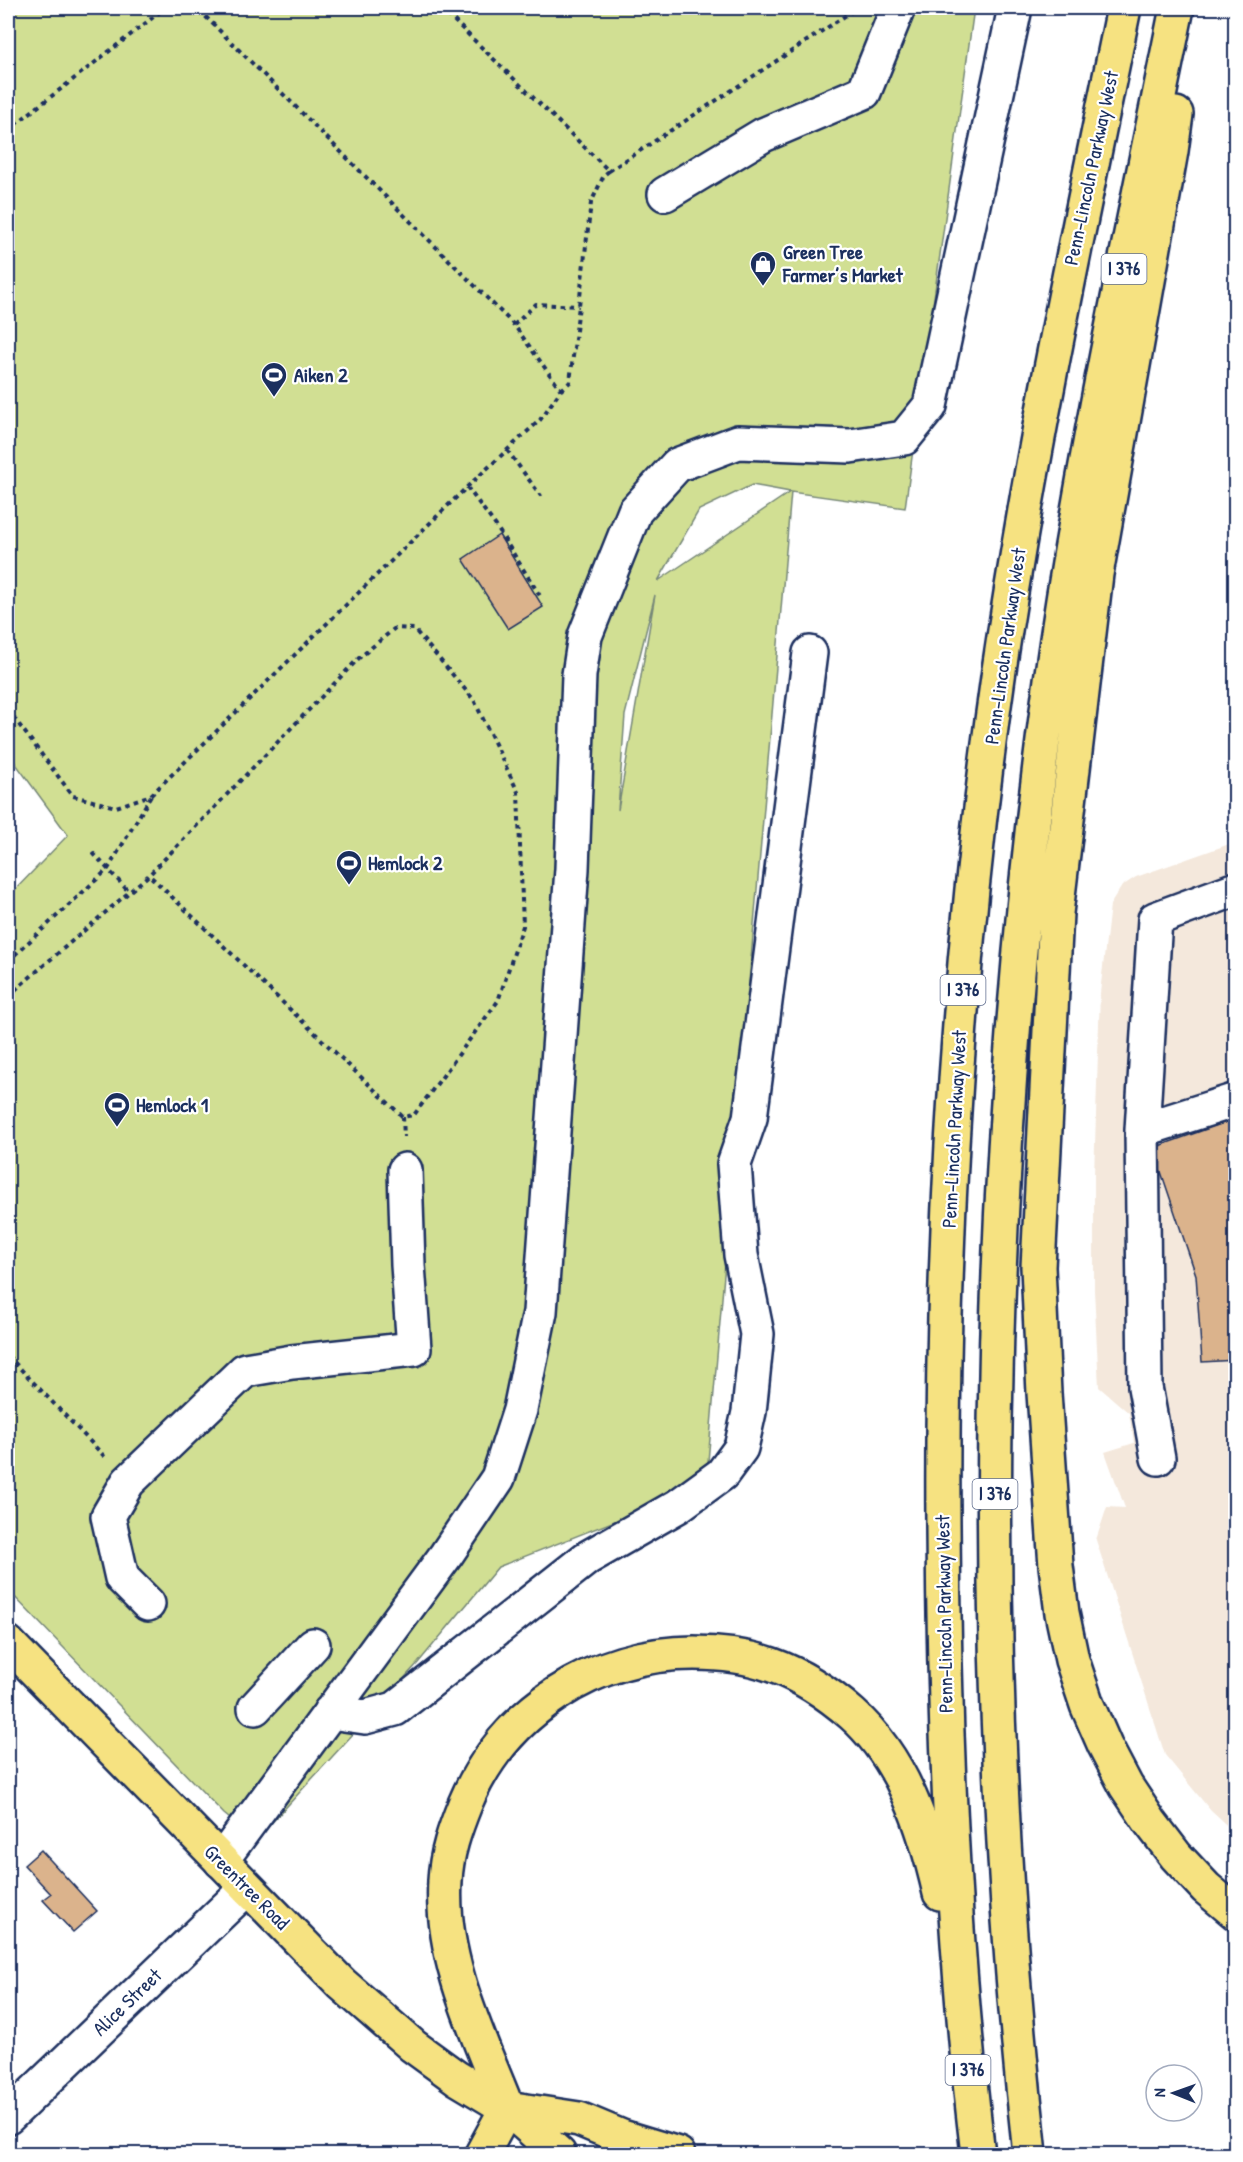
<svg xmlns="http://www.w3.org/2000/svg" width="1243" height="2162" font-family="'Patrick Hand',sans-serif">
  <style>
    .built { fill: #f4e8dc }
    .green { fill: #d1df93; stroke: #768778; stroke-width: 1.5; fill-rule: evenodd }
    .building { fill: #dbb38c; stroke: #1b2f5e; stroke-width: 1.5 }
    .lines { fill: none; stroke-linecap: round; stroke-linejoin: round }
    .minor-casing { stroke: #1b2f5e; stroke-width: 38 }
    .major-casing { stroke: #1b2f5e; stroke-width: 38 }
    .highway-casing { stroke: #1b2f5e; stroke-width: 38 }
    .path { stroke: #1b2f5e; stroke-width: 4; stroke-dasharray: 4.5 4.5; stroke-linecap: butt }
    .minor { stroke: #fff; stroke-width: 33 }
    .major { stroke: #f6e281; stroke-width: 33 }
    .highway { stroke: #f6e281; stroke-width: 33 }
    .labels { text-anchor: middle; stroke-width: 4.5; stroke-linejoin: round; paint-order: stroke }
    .shield { fill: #fff; stroke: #5f6d8e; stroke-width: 1.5 }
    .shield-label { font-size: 18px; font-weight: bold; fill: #1b2f5e }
    .street-label { font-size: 20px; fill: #1b2f5e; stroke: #fff }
    .poi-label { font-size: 20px; font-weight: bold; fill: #1b2f5e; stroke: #fff; text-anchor: start }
  </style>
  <rect width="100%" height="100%" fill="#fff"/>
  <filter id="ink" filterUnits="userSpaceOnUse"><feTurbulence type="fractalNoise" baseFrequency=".0167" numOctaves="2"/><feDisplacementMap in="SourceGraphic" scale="12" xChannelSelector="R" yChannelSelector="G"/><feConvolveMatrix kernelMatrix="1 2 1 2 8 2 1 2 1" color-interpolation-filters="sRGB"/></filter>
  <g filter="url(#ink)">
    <!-- built -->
    <path class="built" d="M1235,842V1833L1211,1811L1165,1755L1096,1540L1107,1507L1125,1508L1105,1452L1134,1443L1129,1413L1099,1387L1094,1290V1175L1100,993L1110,905L1122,886L1136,877Z"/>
    <!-- green -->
    <path class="green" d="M8,8H974L905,508L791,492L706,1485L498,1567L418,1663L256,1840L224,1814L8,1590V897L68,835L8,753ZM752,485L790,492L658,581L699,510ZM655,595L618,810L625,715Z"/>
    <!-- building -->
    <path class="building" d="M499,535L543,607L508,629L463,559Z
      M1235,1119L1236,1360L1202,1362L1196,1275L1153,1148Z
      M41,1850L97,1911L73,1932L43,1900L51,1894L24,1865Z"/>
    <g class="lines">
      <!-- minor casing -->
      <g class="minor-casing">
        <path id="minor" d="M665,194L763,135L864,92L898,8
          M1142,1130L1155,919L1236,889
          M1158,1458L1145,1387L1142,1130L1236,1100
          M148,1604L122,1578L108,1516L128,1482L245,1370L292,1362L414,1349L408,1265L405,1170
          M255,1708L313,1645
          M330,1712L365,1717L395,1709L587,1558L678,1506L722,1474L741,1448L749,1412L757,1334L741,1255L734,1164L750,1118L810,653
          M221,1861L446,1555L498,1478L520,1410L540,1312L572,869L579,675L585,636L635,511L677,465L738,442L850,446L904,438L930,406L1015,8
          M8,2117L247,1888"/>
      </g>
      <!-- major casing -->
      <g class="major-casing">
        <path id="major" d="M8,1643L342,1984L413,2046L457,2078L507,2108L559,2154
          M507,2108L579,2119L622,2137L678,2154
          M482,2154L507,2108"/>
      </g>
      <!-- highway casing -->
      <g class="highway-casing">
        <path id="highway" d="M1176,114L1171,151L1096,574L1056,913L1038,1267L1044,1393L1056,1566L1062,1613L1072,1660L1087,1705L1105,1746L1126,1786L1150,1822L1176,1856L1206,1888L1236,1913
          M507,2108C479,2037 440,1959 445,1881C446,1854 455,1829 465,1804C503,1712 594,1653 694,1653C720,1653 747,1656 772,1665C800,1675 829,1694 852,1714C903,1759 925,1828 940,1893
          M978,2154C953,1946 944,1736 943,1525C941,1240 958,953 999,670C1032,447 1079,228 1124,8
          M1030,2154C976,1665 984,1168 1051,680C1083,454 1132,231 1177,8"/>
      </g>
      <!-- path -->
      <path class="path" d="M441,8L609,171L604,175L591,203L570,382L561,390
        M8,130L165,8
        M609,171L857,8
        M514,325L536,304L579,306
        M507,450L541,496
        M467,487L496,526L542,599
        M8,710L73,796L116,807L151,795L467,487L540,420L561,390L514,325L197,8
        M93,853L129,892
        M8,961L108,869L151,796
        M8,996L149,875L403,1117L414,1115L498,1001L523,926L518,792L474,700L414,629L395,628L359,658L149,875
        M403,1117L404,1137
        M8,1356L105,1457"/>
      <!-- minor -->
      <use href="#minor" class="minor"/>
      <!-- major -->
      <use href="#major" class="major"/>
      <!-- highway -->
      <use href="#highway" class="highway"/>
    </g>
  </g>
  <!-- icons -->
  <defs>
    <g id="shop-pin" transform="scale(1.35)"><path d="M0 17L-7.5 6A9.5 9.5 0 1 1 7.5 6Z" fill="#1b2f5e" stroke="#fff"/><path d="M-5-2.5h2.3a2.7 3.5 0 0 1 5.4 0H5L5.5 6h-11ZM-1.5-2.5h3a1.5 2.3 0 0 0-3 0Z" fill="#fff"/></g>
    <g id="stadium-pin" transform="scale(1.35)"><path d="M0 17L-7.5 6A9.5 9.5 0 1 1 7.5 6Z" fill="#1b2f5e" stroke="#fff"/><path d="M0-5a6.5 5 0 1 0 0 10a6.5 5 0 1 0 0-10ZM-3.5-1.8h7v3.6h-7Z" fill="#fff"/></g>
  </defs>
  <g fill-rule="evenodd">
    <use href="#shop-pin" x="763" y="264"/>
    <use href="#stadium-pin" x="274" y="375"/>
    <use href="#stadium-pin" x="349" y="863"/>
    <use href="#stadium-pin" x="117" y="1105"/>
  </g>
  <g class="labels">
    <!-- shield labels -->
    <g class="shield">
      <rect x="1101.5" y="254" width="45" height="30" rx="4.5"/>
      <rect x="940.5" y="975" width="45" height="30" rx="4.5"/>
      <rect x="972.5" y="1479" width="45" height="30" rx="4.5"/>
      <rect x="945.5" y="2055" width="45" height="30" rx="4.5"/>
    </g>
    <g class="shield-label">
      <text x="1124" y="275">I 376</text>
      <text x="963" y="996">I 376</text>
      <text x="995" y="1500">I 376</text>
      <text x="968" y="2076">I 376</text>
    </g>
    <!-- street labels -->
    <g class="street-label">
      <text transform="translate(1091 168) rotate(-78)" y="7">Penn-Lincoln Parkway West</text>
      <text transform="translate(1005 646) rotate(-82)" y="7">Penn-Lincoln Parkway West</text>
      <text transform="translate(954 1129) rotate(-87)" y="7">Penn-Lincoln Parkway West</text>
      <text transform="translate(944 1614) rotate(-91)" y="7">Penn-Lincoln Parkway West</text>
      <text transform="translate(247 1887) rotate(45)" y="7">Greentree Road</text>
      <text transform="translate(127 2002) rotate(-44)" y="7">Alice Street</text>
    </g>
    <!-- poi labels -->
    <g class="poi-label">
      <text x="783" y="259">Green Tree<tspan x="783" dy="23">Farmer’s Market</tspan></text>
      <text x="294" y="382">Aiken 2</text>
      <text x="368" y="870">Hemlock 2</text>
      <text x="136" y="1112">Hemlock 1</text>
    </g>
  </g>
  <!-- margin -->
  <rect width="1243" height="2162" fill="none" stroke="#fff" stroke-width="30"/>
  <rect x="15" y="15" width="1213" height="2132" fill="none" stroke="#1b2f5e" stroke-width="2" filter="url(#ink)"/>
  <!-- north arrow -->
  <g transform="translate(1174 2093) rotate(271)"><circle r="28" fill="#ffffff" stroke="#a4acbf" stroke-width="1.5"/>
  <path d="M0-4.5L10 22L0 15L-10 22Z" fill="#1b2f5e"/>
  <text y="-9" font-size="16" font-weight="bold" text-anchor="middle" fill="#1b2f5e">N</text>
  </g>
</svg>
